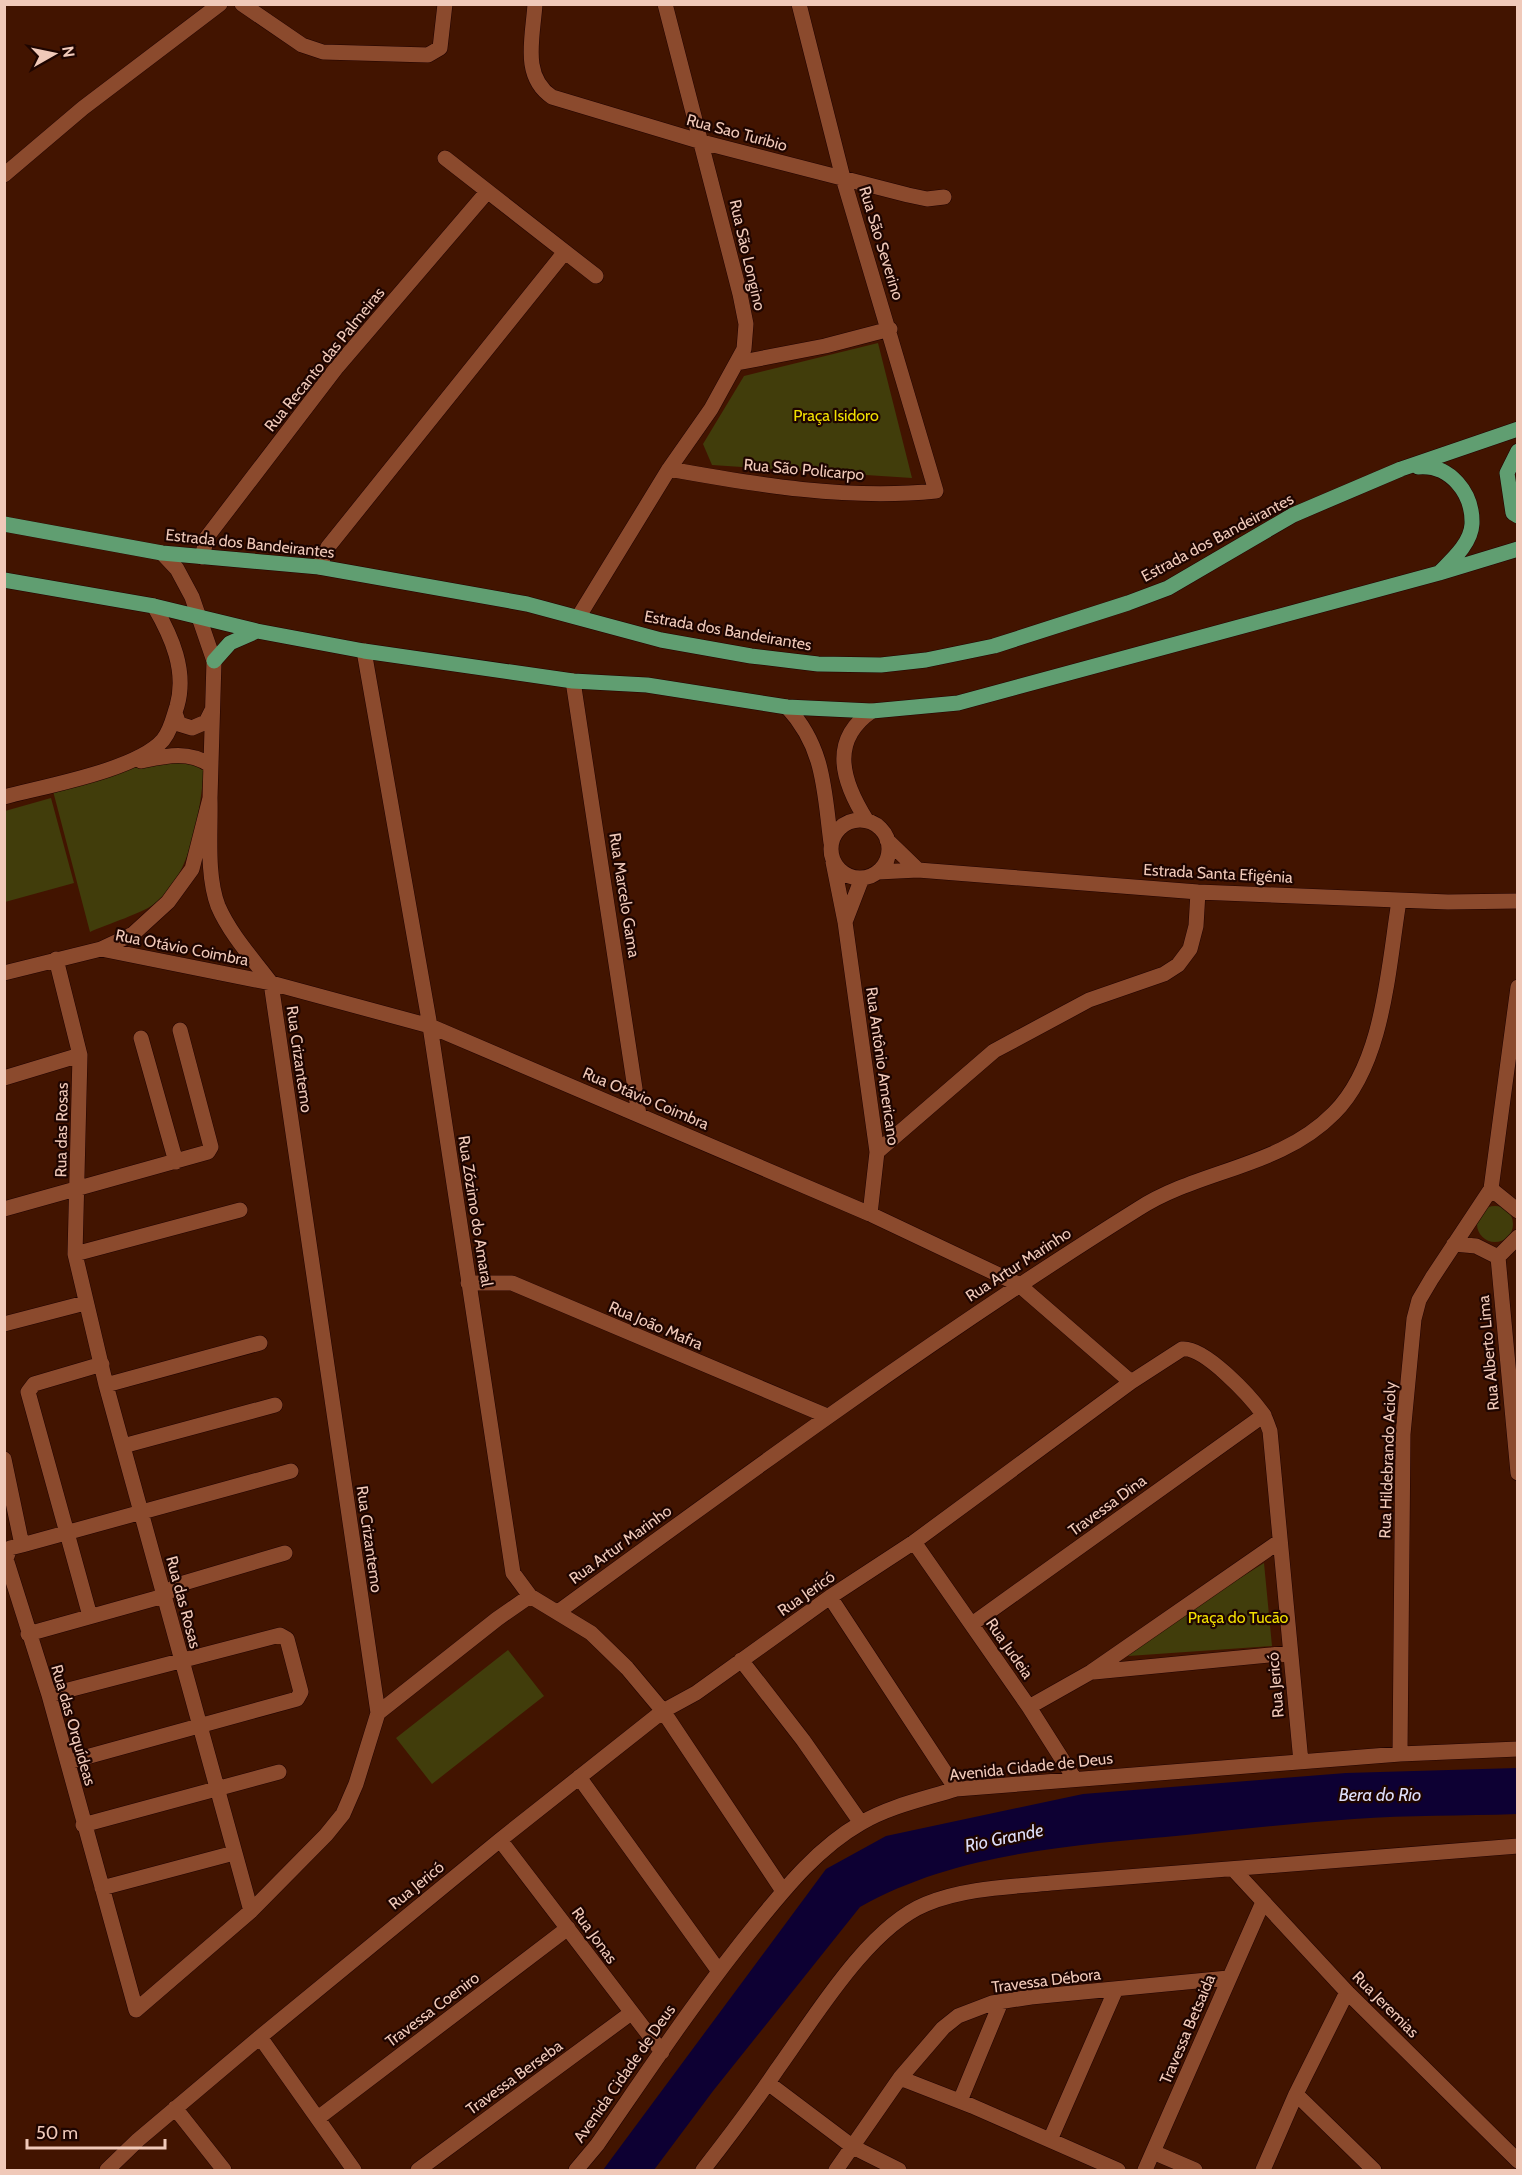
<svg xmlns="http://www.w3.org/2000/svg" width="1522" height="2175" font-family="Cabin,sans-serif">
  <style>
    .green { fill: #413d0b }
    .water { fill: #0d0033 }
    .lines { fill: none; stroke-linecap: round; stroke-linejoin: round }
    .minor-casing { stroke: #210300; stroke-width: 16 }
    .major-casing { stroke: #210300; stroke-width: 16 }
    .minor { stroke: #8b4a2d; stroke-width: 15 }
    .major { stroke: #609e71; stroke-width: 15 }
    .labels { text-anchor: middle; stroke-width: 4.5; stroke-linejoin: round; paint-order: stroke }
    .street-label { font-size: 16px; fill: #f0c9b9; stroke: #1e0500 }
    .park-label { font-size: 16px; fill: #f2e000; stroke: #1e0500 }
    .water-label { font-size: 18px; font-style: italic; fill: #dcddf8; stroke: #1e0500 }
  </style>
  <rect width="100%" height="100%" fill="#421400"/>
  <!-- green -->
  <path class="green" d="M878,343L912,478L712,465L703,444L744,376Z
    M188,761L204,771C199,815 193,870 157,902C146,912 105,925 90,932L53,791L135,766Z
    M51,798L74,883L5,902V811Z
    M1477 1224a18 18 0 1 1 36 0a18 18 0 1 1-36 0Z
    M1264,1563L1272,1646L1114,1657Z
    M508,1650L544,1696L432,1784L396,1738Z"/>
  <!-- water -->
  <path class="water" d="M1517,1768V1814C1463,1816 1408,1815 1354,1819C1298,1823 1242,1829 1186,1835C1077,1845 957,1852 860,1907L713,2091L654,2170H603L826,1869L886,1836L1083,1794L1346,1773Z"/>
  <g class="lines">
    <!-- minor casing -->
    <g class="minor-casing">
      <path id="minor" d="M242,4L302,45L323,52L428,55L440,48L445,4
        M535,4C533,37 521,76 552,97L702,142L908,195L927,199L944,197
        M445,158L596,276
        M4,175L83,108L220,4
        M737,363L825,346L890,329
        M669,469C757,485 847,500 936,491L843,178L799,4
        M202,557L207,537L337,367L487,192
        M319,567L328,547L564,253
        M579,616L669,469L711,409L744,349L746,324L740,294L665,4
        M364,651L430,1026L513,1573L530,1596L591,1633L627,1668L663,1711L783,1891
        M573,681L639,1115
        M787,707C825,748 824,791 831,843
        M175,713L179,724L192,728L206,722L212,710
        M141,761C165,756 188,750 210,765
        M4,797C45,786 137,770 163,740C171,730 173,718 177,706C187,671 172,637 154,606
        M831 849a29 29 0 1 1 58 0a29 29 0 1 1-58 0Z
        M867,821C843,783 828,741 872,711
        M887,840L918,870
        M833,862L845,922L877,1152L870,1214
        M878,872L918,870L1198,892L1448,902L1518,901
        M845,922L862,878
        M101,949L271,983L430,1026L870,1214L1018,1284L1131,1382
        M56,959L80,1055L75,1254L106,1385L251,1911
        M4,973L101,949L133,934L168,902L192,869L210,798L214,661L192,597L177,569L162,553
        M141,1038L176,1162
        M4,1078L80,1055
        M877,1152L994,1051L1089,1000L1164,974L1178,965L1190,949L1196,926L1198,892
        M1491,1189L1518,1211
        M4,1209L208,1152L211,1147L180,1030
        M1518,1237L1498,1257L1518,1473
        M1454,1244L1476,1246L1498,1257
        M75,1254L240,1210
        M468,1283H512L827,1416
        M4,1324L85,1303
        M106,1385L260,1343
        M123,1446L275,1405
        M4,1459L22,1545L10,1548L6,1559L49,1695L136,2010L251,1911L326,1835L343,1814L356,1784L378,1713L271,983C253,959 230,934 218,906C206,874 211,832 210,798
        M914,1542L1029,1707L1074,1778
        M22,1545L291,1471
        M830,1597L956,1789
        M558,1612C748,1473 938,1334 1138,1209C1200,1169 1280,1168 1334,1113C1384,1063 1388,968 1399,901
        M90,1616L28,1392L34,1384L102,1364
        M972,1624L1264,1415
        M28,1634L164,1596L177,1585L285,1553
        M741,1660L803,1740L861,1823
        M1094,1672L1290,1653
        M49,1695L280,1635L287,1639L301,1692L297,1699L68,1762
        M1029,1707L1091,1672L1280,1541
        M378,1713L497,1619L530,1596
        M1400,1754L1403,1434L1414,1319L1419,1300L1432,1278L1491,1189L1518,987
        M579,1777L718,1970
        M83,1825L279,1772
        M500,1840L662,2052
        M1233,1869L1347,1992L1518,2161
        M102,1888L234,1853
        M260,2037L354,2170
        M900,2078L972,2106L1118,2170
        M768,2083L853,2147L899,2170
        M1296,2094L1374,2170
        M960,2101L1001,2002
        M175,2108L224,2170
        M318,2118L568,1928
        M1050,2140L1116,1989
        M1153,2152L1195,2170
        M107,2170L138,2140L260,2037L500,1840L663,1711L696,1693L830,1597L914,1542L1131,1382L1182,1349C1204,1346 1250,1396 1263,1414C1266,1419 1268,1426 1270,1431L1301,1762
        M418,2170L631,2013
        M576,2170L597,2145C649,2070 699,1994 757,1923C787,1886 819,1847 861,1823C890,1806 924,1799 956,1789L1400,1754L1518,1749
        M703,2170C728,2138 753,2105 776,2071C813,2020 867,1928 926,1904C964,1888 1010,1887 1051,1883L1518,1846
        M836,2170L900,2078L943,2028L958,2016L992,2003L1031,1997L1228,1978
        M1145,2170L1263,1902
        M1263,2170L1296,2094L1347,1992"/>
    </g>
    <!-- major casing -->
    <g class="major-casing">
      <path id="major" d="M1518,451L1507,473L1513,513L1518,516
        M1418,467C1450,464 1473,493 1472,524C1471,543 1453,559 1441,571
        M4,524L162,553L319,567L527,604L661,640L751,656L818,664L881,665L926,660L994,646L1128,603L1168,588L1293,515L1401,469L1518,429
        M4,580L154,606L257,631L364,651L573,681L647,685L787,707L872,711L958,703L1439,573L1518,549
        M214,661L230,643L257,631"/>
    </g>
    <!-- minor -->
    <use href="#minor" class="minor"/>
    <!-- major -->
    <use href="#major" class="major"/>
  </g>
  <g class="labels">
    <!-- street labels -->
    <g class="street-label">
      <text transform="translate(737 132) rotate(15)" y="6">Rua Sao Turibio</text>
      <text transform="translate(882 243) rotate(73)" y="6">Rua São Severino</text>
      <text transform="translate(748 255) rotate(77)" y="6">Rua São Longino</text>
      <text transform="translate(324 359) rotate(-51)" y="6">Rua Recanto das Palmeiras</text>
      <text transform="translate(804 469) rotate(5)" y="6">Rua São Policarpo</text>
      <text transform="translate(1217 537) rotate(-28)" y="6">Estrada dos Bandeirantes</text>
      <text transform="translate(250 543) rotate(6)" y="6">Estrada dos Bandeirantes</text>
      <text transform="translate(728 630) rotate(10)" y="6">Estrada dos Bandeirantes</text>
      <text transform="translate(1218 873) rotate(3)" y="6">Estrada Santa Efigênia</text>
      <text transform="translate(625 895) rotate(81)" y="6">Rua Marcelo Gama</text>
      <text transform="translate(182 947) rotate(11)" y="6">Rua Otávio Coimbra</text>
      <text transform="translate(300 1059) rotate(82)" y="6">Rua Crizantemo</text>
      <text transform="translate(883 1066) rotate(82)" y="6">Rua Antônio Americano</text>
      <text transform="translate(646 1098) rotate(23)" y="6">Rua Otávio Coimbra</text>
      <text transform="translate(61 1130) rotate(-89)" y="6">Rua das Rosas</text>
      <text transform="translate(476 1211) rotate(81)" y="6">Rua Zózimo do Amaral</text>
      <text transform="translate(1018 1264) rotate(-33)" y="6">Rua Artur Marinho</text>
      <text transform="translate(656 1325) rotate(23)" y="6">Rua João Mafra</text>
      <text transform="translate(1488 1353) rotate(-95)" y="6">Rua Alberto Lima</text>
      <text transform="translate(1387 1460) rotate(-88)" y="6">Rua Hildebrando Acioly</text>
      <text transform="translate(1107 1505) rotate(-36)" y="6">Travessa Dina</text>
      <text transform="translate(370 1539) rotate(82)" y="6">Rua Crizantemo</text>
      <text transform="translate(620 1544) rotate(-36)" y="6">Rua Artur Marinho</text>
      <text transform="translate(806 1593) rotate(-35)" y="6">Rua Jericó</text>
      <text transform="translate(184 1602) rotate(75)" y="6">Rua das Rosas</text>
      <text transform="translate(1010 1648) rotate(55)" y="6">Rua Judeia</text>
      <text transform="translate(1275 1685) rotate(-95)" y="6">Rua Jericó</text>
      <text transform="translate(74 1725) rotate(74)" y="6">Rua das Orquídeas</text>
      <text transform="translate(1031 1766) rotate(-6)" y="6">Avenida Cidade de Deus</text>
      <text transform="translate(416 1885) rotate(-39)" y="6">Rua Jericó</text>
      <text transform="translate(595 1935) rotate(54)" y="6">Rua Jonas</text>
      <text transform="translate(1046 1980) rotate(-7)" y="6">Travessa Débora</text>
      <text transform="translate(1386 2004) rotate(45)" y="6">Rua Jeremias</text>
      <text transform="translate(432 2009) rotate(-37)" y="6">Travessa Coeniro</text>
      <text transform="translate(1187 2029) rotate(-67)" y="6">Travessa Betsaida</text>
      <text transform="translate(624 2073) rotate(-55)" y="6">Avenida Cidade de Deus</text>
      <text transform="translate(514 2077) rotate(-36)" y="6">Travessa Berseba</text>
    </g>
    <!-- park labels -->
    <g class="park-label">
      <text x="836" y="421">Praça Isidoro</text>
      <text x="1238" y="1623">Praça do Tucão</text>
    </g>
    <!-- water labels -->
    <g class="water-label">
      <text x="1380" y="1801">Bera do Rio</text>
      <text transform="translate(1004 1838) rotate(-12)" y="6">Rio Grande</text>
    </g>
  </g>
  <!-- border -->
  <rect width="1522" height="2175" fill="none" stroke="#f0c9b9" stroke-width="12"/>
  <!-- north arrow -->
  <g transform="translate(54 54) rotate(81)" stroke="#1e0500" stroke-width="4.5" paint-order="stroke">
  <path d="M0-4.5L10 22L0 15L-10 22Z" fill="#f0c9b9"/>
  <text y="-9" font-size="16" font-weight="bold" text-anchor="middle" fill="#f0c9b9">N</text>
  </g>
  <!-- scale -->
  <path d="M27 2139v9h138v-9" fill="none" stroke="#f0c9b9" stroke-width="3"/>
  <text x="36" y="2139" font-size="18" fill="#f0c9b9" stroke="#1e0500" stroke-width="4.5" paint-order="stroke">50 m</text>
</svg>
